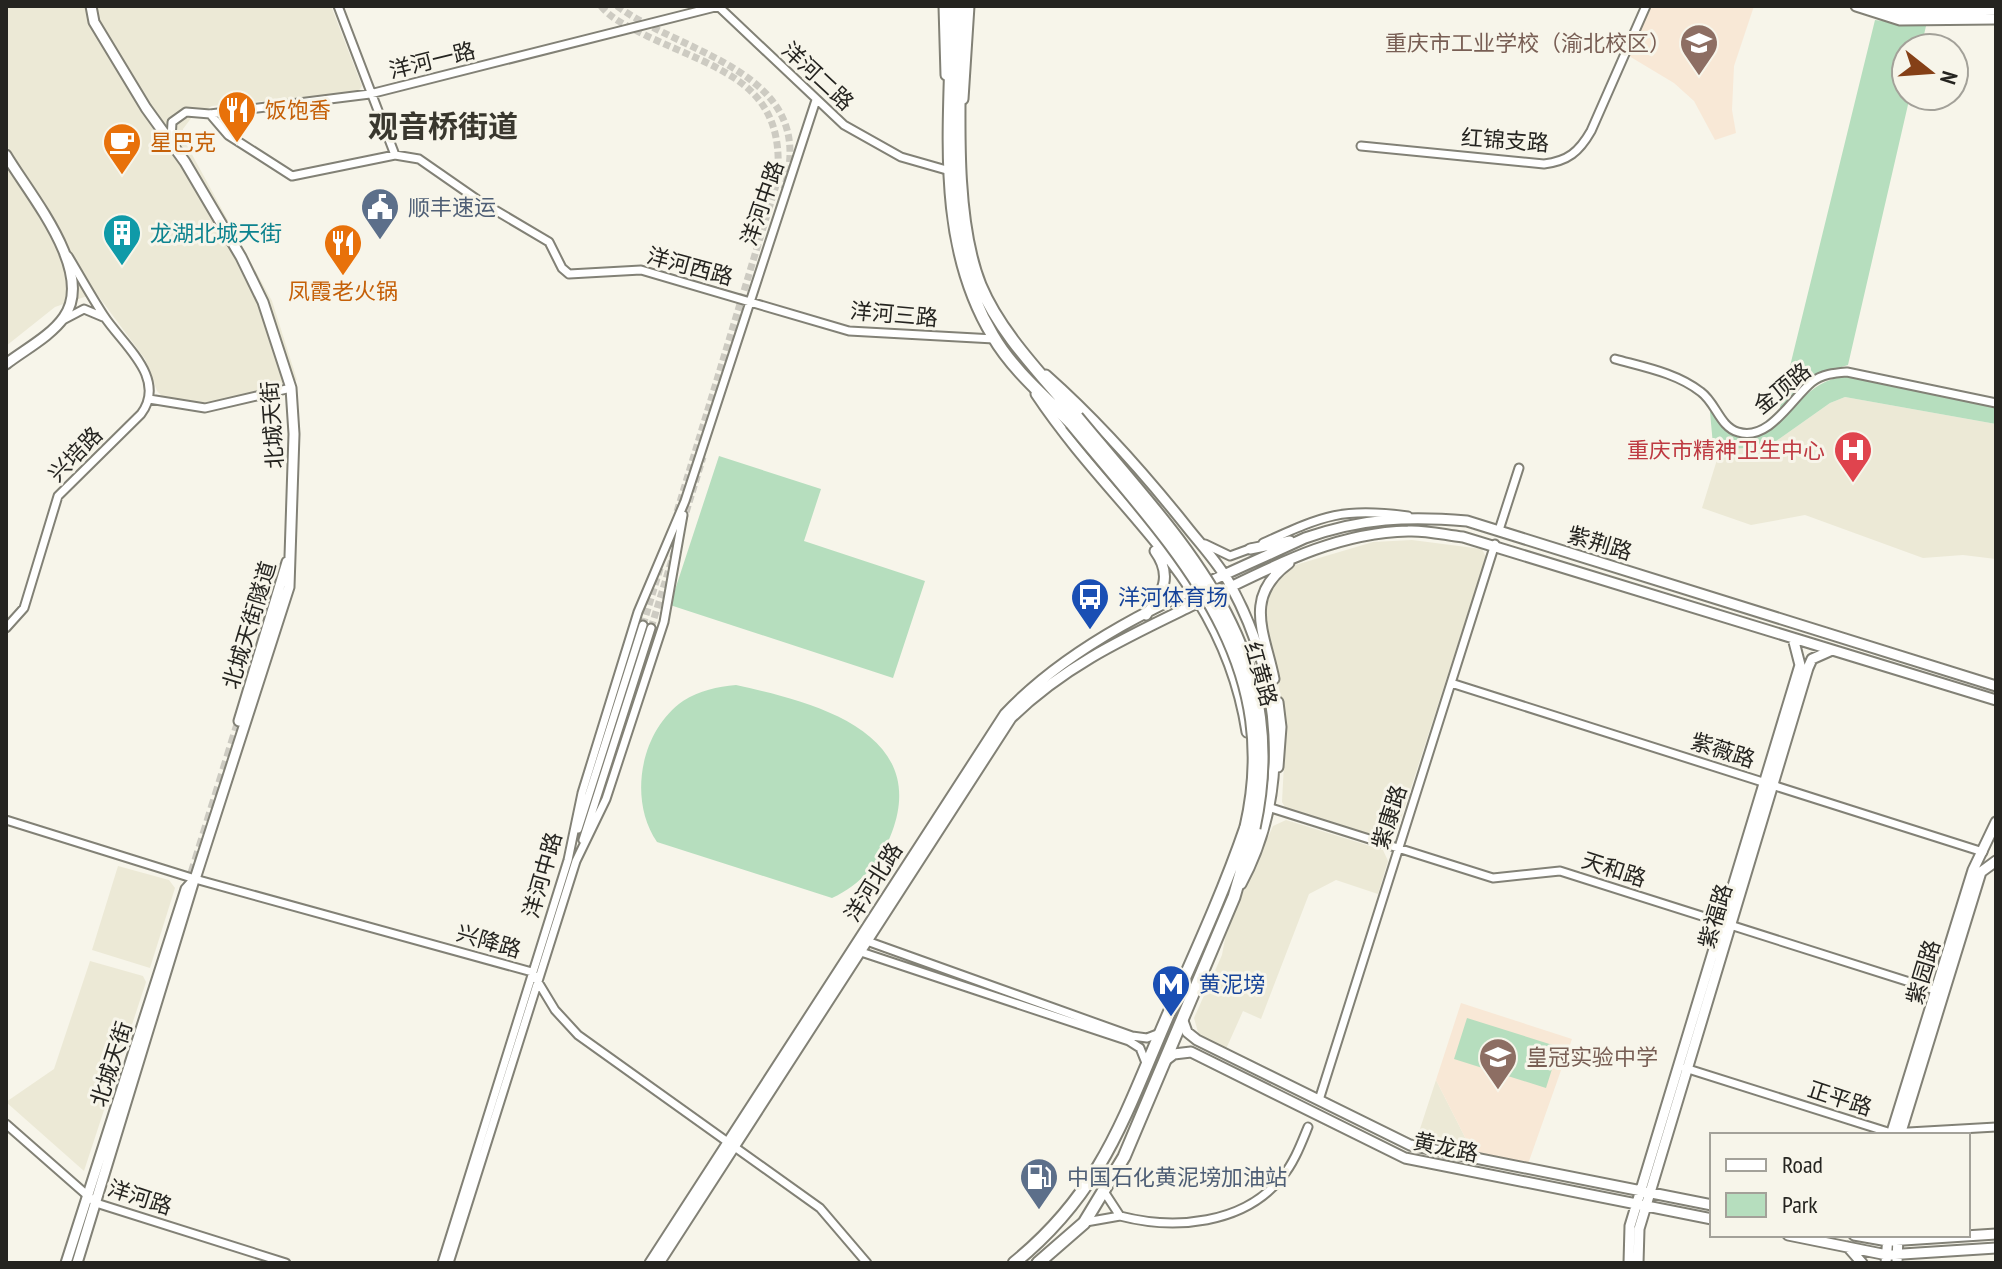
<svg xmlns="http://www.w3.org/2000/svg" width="2002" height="1269" font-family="'PT Sans Narrow','Noto Sans SC',sans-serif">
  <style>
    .built { fill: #ece9d6 }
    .education { fill: #f8e8d6 }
    .green { fill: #b6debe }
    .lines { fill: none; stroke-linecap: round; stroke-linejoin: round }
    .minor-tunnel { stroke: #cdcbc2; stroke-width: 7; stroke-dasharray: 7 3.5; stroke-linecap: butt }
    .major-tunnel { stroke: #cdcbc2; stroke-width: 9; stroke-dasharray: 9 4.5; stroke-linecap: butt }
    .minor-casing { stroke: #828176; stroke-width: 11 }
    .major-casing { stroke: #828176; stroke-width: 13 }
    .highway-casing { stroke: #828176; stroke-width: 15 }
    .minor { stroke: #fff; stroke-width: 7 }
    .major { stroke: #fff; stroke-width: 9 }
    .highway { stroke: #fff; stroke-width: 11 }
    .highway-bridge-casing { stroke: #828176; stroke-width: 15; stroke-linecap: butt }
    .highway-bridge { stroke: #fff; stroke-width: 11 }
    .labels { text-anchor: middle; stroke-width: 6; stroke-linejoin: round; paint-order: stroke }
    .education-label { font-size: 22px; fill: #785e54; stroke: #f7f5ea; text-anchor: end }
    .street-label { font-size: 22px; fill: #252420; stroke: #f7f5ea }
    .food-label { font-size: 22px; fill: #c56008; stroke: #f7f5ea; text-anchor: start }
    .service-label { font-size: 22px; fill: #4e5e75; stroke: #f7f5ea; text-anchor: start }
    .culture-label { font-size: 22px; fill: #0d838f; stroke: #f7f5ea; text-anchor: start }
    .health-label { font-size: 22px; fill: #be3a42; stroke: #f7f5ea; text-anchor: end }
    .transit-label { font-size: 22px; fill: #164399; stroke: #f7f5ea; text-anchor: start }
    .district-label { font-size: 30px; font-weight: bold; fill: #39372e; stroke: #f7f5ea }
  </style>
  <rect width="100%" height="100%" fill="#f7f5ea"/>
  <!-- built -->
  <path class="built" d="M6,6H331L362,86L358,92L212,106L192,117L183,129V138L272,301L297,380L205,404L164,398L157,391L145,359L96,293L55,307L6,346Z
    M1845,397L1996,424V559L1963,555L1923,558L1805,515L1751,525L1702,508L1720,450L1769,446L1830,403Z
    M1412,540L1482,549L1486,557L1396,834L1386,839L1286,809L1282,802L1286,725L1264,610L1274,583L1292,566L1373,542Z
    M1286,820L1383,850L1388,861L1378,894L1336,880L1309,894L1261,1019L1243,1011L1226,1049L1199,1036L1194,1018L1222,955L1227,928L1273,826Z
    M118,866L169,880L175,888L150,968L92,950Z
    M90,961L143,976L146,982L84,1171L6,1102L54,1069Z
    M1436,1080L1473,1153L1423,1143L1418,1135Z"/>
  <!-- education -->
  <path class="education" d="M1651,6H1754L1734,66L1732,110L1736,133L1715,140L1694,101L1674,83L1629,56Z
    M1461,1003L1572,1039L1528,1164L1473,1153L1436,1080Z"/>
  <!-- green -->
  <path class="green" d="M1875,20L1926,26L1921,48H1906V96H1910L1848,365L1812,376L1779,411Z
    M1848,376L1996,408V424L1845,397L1830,403L1769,446L1720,450L1713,445L1710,412L1714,410L1723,429C1783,456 1790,380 1848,376Z
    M719,456L821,489L804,541L925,581L893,678L670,605Z
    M736,685C809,701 930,730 892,832C881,861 861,885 832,898L657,842C628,800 640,731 683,701C700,690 717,687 736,685Z
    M1467,1018L1559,1047L1546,1088L1454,1059Z"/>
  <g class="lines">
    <!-- minor-tunnel -->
    <path class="minor-tunnel" d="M601,6C613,21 630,27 647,36C721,71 788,83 777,182L676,515
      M617,6C685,56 820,71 784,189
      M683,522L703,457
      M643,625L661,565
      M651,628L674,553"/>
    <!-- major-tunnel -->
    <path class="major-tunnel" d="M188,886L239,721"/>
    <!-- minor casing -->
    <g class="minor-casing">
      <path id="minor" d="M338,6L395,155
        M718,6L844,125L901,157L950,171
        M210,114L228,135L292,176L395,155L419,159L478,200L549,242L562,268L569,274L641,270L849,331L994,339
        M171,140L172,122L186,112L210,114L370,94L719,6
        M1361,146L1544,164C1568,161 1579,152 1591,131L1646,6
        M65,319L84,309L103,317
        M1615,359C1644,367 1677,373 1701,392C1716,403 1720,427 1738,432C1769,442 1792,398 1812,382C1822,374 1835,373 1847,372L1996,403
        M149,399L205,408L291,388
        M1499,530L1519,468
        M1263,543C1323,516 1341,507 1408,516
        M1205,544L1230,556L1252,548
        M6,628L24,608L58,496L141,414C168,378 122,344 104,316C91,296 80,276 68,256
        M1451,683L1983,852
        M1271,808L1493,878L1560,871L1938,991
        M6,820L195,879L532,972L555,1010L578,1035L820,1208L867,1263
        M578,829L643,625
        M583,840L651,628
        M864,940L1132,1036L1147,1038L1160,1033
        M858,951L1129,1041L1140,1048L1146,1063
        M1685,1068L1891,1133L1996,1127
        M1319,1100L1495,544
        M6,1124L96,1203L286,1263
        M1120,1216C1174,1230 1244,1225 1282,1177C1294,1163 1301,1144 1308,1127
        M1086,1222L1120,1216L1105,1193
        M442,1263L568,860L582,793L638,612L685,501L816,100
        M449,1263L576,861L606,799L664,622L683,515"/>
    </g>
    <!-- major casing -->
    <g class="major-casing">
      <path id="major" d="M944,6L946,75
        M1856,6L1900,20L1996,19
        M1877,6L1900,12L1996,10
        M963,99L969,6
        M6,155C29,194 96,272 64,317C51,336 24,350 6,364
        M1046,375C1098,421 1144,473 1187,527C1202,546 1220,565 1231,586C1281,679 1292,789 1241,884
        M1036,394C1116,514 1223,579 1247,732
        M1250,549L1290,541
        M1146,615C1163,592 1173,576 1155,551
        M1274,679C1265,634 1242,597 1289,563
        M1278,702L1281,727L1278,767
        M239,721L287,562
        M1183,1021L1187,1032L1197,1040L1410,1145L1712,1205
        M1166,1060L1174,1054L1191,1052L1405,1158L1712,1219
        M1891,1135L1973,870L1996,822
        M1900,1135L1981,872L1996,861
        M1788,1235L1887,1255L1996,1248
        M1854,1235L1888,1241L1996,1234
        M1848,1247L1862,1263
        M66,1263L186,889L195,879L289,587L294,434L291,388L263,302L241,257L185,162L146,108L94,22L91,6
        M77,1263L194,880
        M650,1263L1005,714C1083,631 1202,586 1305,538C1362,518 1408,516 1467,521L1996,686
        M659,1263L1011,718C1064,666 1125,638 1191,606C1262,573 1327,533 1408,531C1426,530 1445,535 1463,537L1996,700
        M1629,1263L1630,1226L1800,665L1793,638
        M1638,1263L1639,1229L1808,668L1812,659L1830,651
        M1886,1263L1888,1235
        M1897,1263L1898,1235"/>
    </g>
    <!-- highway casing -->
    <g class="highway-casing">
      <path id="highway" d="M952,6C952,117 933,237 993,336C1012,369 1044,396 1071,423
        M960,6C961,87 950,210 980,285C1001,335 1043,376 1077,417
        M1014,1263C1103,1191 1125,1114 1169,1013C1196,952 1224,891 1246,827
        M1038,1263L1084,1223L1124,1157L1234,897L1254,828"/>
    </g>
    <!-- minor -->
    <use href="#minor" class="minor"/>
    <!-- major -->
    <use href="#major" class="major"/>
    <!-- highway -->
    <use href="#highway" class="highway"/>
    <!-- highway-bridge casing -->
    <g class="highway-bridge-casing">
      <path id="highway-bridge" d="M1077,417C1183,545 1293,648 1254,828
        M1071,423C1172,546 1286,654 1246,827"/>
    </g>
    <!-- highway-bridge -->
    <use href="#highway-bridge" class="highway-bridge"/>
  </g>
  <!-- icons -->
  <defs>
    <g id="university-pin" transform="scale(2)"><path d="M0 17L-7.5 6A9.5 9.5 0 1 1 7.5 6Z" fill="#8d6e63" stroke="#f7f5ea"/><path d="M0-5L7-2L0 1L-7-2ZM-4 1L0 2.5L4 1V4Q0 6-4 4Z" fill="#fff"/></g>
    <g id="restaurant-pin" transform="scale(2)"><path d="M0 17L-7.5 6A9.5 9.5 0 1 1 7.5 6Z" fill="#e8710a" stroke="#f7f5ea"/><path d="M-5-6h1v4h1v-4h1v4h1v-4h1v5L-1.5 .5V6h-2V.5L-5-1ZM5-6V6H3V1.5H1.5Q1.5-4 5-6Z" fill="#fff"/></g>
    <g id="cafe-pin" transform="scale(2)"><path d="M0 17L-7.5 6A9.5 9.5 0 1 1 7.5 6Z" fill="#e8710a" stroke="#f7f5ea"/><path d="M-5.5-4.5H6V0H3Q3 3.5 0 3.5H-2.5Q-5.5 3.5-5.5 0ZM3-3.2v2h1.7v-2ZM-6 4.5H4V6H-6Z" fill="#fff"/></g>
    <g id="civic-pin" transform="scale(2)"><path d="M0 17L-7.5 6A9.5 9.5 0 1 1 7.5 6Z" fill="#5c6f8a" stroke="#f7f5ea"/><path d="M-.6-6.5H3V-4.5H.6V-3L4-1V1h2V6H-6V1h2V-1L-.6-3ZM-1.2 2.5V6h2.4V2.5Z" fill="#fff"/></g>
    <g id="building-pin" transform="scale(2)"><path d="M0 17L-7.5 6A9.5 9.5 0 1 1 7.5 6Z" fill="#0f9aa8" stroke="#f7f5ea"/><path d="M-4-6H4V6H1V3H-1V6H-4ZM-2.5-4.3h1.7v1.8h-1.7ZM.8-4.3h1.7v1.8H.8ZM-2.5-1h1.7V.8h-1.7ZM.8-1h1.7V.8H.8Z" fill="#fff"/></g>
    <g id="hospital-pin" transform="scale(2)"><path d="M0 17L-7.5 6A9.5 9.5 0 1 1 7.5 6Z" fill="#e0444e" stroke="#f7f5ea"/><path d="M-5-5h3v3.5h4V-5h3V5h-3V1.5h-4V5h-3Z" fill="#fff"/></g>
    <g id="bus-pin" transform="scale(2)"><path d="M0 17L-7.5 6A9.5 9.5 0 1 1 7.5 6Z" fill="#1a4fb4" stroke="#f7f5ea"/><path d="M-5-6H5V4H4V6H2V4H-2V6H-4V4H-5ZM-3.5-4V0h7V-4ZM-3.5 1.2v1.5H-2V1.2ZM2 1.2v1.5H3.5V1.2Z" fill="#fff"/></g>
    <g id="metro-pin" transform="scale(2)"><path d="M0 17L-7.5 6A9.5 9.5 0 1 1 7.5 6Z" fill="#1a4fb4" stroke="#f7f5ea"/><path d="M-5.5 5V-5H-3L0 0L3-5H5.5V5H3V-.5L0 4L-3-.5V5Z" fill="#fff"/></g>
    <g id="school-pin" transform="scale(2)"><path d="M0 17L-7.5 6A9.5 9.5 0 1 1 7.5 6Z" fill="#8d6e63" stroke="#f7f5ea"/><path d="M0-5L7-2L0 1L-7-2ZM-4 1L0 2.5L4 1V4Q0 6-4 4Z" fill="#fff"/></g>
    <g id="fuel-pin" transform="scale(2)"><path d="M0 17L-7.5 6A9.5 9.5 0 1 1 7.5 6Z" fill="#5c6f8a" stroke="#f7f5ea"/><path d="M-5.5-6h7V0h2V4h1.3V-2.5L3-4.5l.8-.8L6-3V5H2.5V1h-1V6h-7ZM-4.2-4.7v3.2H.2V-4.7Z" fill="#fff"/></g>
  </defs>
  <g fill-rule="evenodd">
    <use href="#university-pin" x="1699" y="43"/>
    <use href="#restaurant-pin" x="237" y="110"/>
    <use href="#cafe-pin" x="122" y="142"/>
    <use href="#civic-pin" x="380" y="207"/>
    <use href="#building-pin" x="122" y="233"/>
    <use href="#restaurant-pin" x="343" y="243"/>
    <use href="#hospital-pin" x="1853" y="450"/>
    <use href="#bus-pin" x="1090" y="597"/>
    <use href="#metro-pin" x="1171" y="984"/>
    <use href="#school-pin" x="1498" y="1057"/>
    <use href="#fuel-pin" x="1039" y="1177"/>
  </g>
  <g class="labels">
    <!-- education labels -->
    <g class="education-label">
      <text x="1671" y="51">重庆市工业学校（渝北校区）</text>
      <text x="1526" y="1065" text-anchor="start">皇冠实验中学</text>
    </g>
    <!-- street labels -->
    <g class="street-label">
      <text transform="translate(432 60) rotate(-14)" y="8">洋河一路</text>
      <text transform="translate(818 76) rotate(43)" y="8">洋河二路</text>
      <text transform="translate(1505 140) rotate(4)" y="8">红锦支路</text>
      <text transform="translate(762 203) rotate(-71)" y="8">洋河中路</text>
      <text transform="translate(690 266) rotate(15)" y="8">洋河西路</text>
      <text transform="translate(894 314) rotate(5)" y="8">洋河三路</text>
      <text transform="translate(1782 388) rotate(-39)" y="8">金顶路</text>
      <text transform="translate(272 425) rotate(-94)" y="8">北城天街</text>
      <text transform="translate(75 454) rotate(-46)" y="8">兴培路</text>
      <text transform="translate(1600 543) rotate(17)" y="8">紫荆路</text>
      <text transform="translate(249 625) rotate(-73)" y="8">北城天街隧道</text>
      <text transform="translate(1261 674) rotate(74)" y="8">红黄路</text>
      <text transform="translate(1723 750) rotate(18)" y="8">紫薇路</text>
      <text transform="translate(1389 817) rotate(-72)" y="8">紫康路</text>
      <text transform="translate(1614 869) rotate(18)" y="8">天和路</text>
      <text transform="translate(542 875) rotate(-74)" y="8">洋河中路</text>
      <text transform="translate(873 882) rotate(-58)" y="8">洋河北路</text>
      <text transform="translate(1715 916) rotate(-73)" y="8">紫福路</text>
      <text transform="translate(489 941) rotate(16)" y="8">兴降路</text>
      <text transform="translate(1923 972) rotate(-73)" y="8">紫园路</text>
      <text transform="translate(111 1064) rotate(-72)" y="8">北城天街</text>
      <text transform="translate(1840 1098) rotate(18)" y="8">正平路</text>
      <text transform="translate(1446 1147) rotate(12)" y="8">黄龙路</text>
      <text transform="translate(140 1197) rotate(18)" y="8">洋河路</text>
    </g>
    <!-- food labels -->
    <g class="food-label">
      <text x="265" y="118">饭饱香</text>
      <text x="150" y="150">星巴克</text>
      <text x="343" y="299" text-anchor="middle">凤霞老火锅</text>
    </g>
    <!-- service labels -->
    <g class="service-label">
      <text x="408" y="215">顺丰速运</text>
      <text x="1067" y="1185">中国石化黄泥塝加油站</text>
    </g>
    <!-- culture labels -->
    <g class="culture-label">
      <text x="150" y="241">龙湖北城天街</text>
    </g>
    <!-- health labels -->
    <g class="health-label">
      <text x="1825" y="458">重庆市精神卫生中心</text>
    </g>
    <!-- transit labels -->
    <g class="transit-label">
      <text x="1118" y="605">洋河体育场</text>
      <text x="1199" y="992">黄泥塝</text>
    </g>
    <!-- district labels -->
    <g class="district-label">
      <text x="443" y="137">观音桥街道</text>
    </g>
  </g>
  <!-- border -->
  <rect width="2002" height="1269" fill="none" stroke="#252420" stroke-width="16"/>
  <!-- legend -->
  <rect x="1710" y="1133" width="260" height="104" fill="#f7f5ea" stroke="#a3a199" stroke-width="2"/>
  <rect x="1726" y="1159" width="40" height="12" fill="#ffffff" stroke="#a3a199" stroke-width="2"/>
  <text x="1782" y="1173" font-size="24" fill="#252420">Road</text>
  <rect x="1726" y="1193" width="40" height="24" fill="#b6debe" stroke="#a3a199" stroke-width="2"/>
  <text x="1782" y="1213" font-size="24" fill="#252420">Park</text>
  <!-- north arrow -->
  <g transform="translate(1930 72) rotate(107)"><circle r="38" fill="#f7f5ea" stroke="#a3a199" stroke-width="2"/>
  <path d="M0-6L14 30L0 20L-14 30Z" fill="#854017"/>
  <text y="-12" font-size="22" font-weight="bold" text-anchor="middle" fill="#252420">N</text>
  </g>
</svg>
